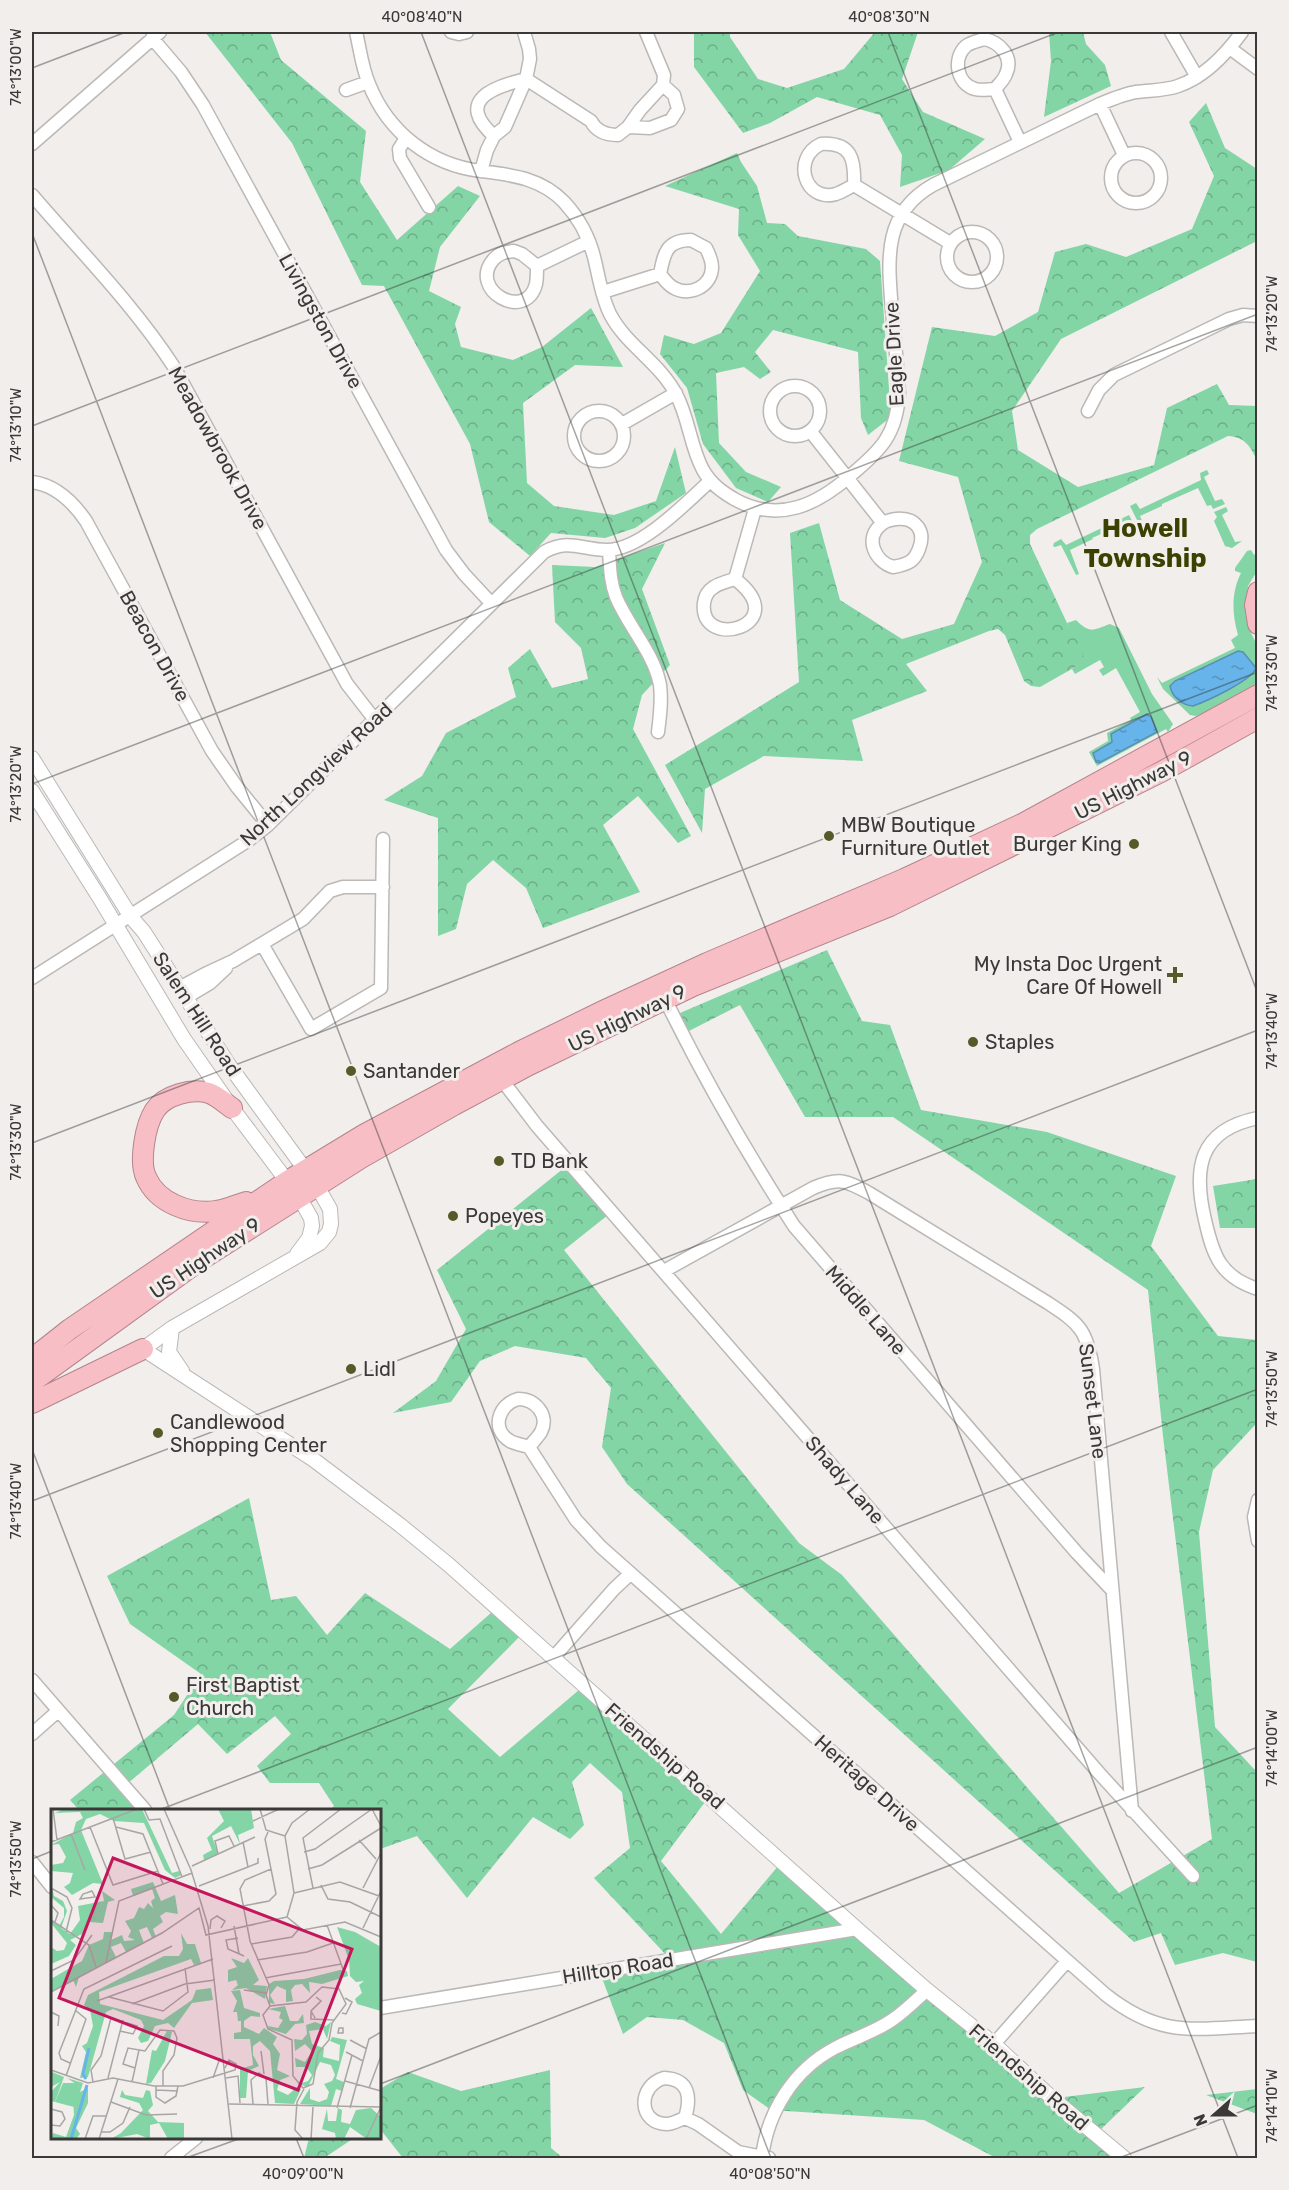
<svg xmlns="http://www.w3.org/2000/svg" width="1289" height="2190" font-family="Rubik,sans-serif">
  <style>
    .grass { fill: #83d5a6 }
    .forest { fill: url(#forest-crowns) }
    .water { fill: url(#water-ripples); stroke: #598fb4; stroke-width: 1.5 }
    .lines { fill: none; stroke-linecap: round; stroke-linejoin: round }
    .minor-casing { stroke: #bbb8b6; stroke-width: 15 }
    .tertiary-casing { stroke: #bbb8b6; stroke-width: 16 }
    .trunk-casing { stroke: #b4848b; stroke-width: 22 }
    .minor { stroke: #fff; stroke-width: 12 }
    .tertiary { stroke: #fff; stroke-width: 14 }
    .trunk { stroke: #f8bec6; stroke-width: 20 }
    .ticks { fill: none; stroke: #3a3938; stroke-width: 1.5; stroke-opacity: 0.45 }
    .poi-dot { fill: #545a28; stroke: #f1eeec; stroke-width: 2 }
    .labels { text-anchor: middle; stroke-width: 6; stroke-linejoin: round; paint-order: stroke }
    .street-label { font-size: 20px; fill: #3a3938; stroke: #f1eeec }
    .poi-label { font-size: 20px; fill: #3a3938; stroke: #f1eeec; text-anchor: start }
    .district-label { font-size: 26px; font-weight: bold; fill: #3c4102; stroke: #f1eeec }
    .inset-river { fill: none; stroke: #66b4e9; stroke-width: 3 }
    .inset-road { fill: none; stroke: #a8a6a4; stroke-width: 1.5 }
    .view { fill: #c2185b; fill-opacity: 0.15; stroke: #c2185b; stroke-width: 3 }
    .inset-edge { fill: none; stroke: #3a3938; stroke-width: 3 }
    .neatline { fill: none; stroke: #3a3938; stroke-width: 2 }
    .ticks-label { font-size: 15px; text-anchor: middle; fill: #3a3938 }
  </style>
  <defs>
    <pattern id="forest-crowns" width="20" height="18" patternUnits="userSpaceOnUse" patternTransform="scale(1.5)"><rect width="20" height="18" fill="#83d5a6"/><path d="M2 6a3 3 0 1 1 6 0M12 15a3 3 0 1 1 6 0" fill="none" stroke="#6cae88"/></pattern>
    <pattern id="water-ripples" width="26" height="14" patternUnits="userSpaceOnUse" patternTransform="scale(1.5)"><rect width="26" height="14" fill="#66b4e9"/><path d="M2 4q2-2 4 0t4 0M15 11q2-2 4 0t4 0" fill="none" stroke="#5593be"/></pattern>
  </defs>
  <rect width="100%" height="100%" fill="#f1eeec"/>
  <!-- grass -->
  <path class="grass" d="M1207,470L1209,474L1204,477L1215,501L1222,499L1225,504L1213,509L1211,505L1207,506L1198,488L1162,504V506L1140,516L1145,528L1142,530L1130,506L1136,503L1140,509L1201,480L1200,473Z
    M1226,507L1228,511L1222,515L1235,542L1242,541L1232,548L1225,546L1214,521L1217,517L1214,512Z
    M1129,515L1138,532L1134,534L1128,522L1092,538L1093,539L1070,550L1079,574L1076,575L1061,545L1055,547L1053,546L1054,543L1061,539L1066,545Z
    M1251,550L1254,555L1257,553V571L1248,586L1245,610L1248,627L1257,645V683L1201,714L1196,716L1190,715L1163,689L1157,677L1162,683L1235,648L1231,640L1238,635C1232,614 1231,593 1241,573L1235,571V568L1247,551Z
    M1076,620C1090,634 1093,630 1110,624L1119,628L1152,694L1173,724L1168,732L1166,729L1097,766L1089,752L1108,741L1107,733L1131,720L1130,718L1140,712L1116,668L1103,676L1099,670L1104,667L1100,660L1075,674L1072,669L1077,666L1084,655L1067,623Z"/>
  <!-- forest -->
  <path class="forest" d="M205,32H270L281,60L366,131L360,182L397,240L458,186L480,196L440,247L429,291L461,307L455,324L461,347L513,360L542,347L591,308L623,367L575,365L523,403L527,483L554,506L614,515L656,501L675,447L686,493L635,528L605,538L551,533L530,556L489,522L470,444L384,286L362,285L292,143Z
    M694,32H730V37L758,79L787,88L844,69L875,32H918L902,79L923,112L985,139L949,170L900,187L902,155L880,115L817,97L770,123L743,133L694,67Z
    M1049,32H1083L1086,44L1105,65L1111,86L1044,117L1051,61Z
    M1206,103L1225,148L1257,169V241L1061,339L1012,411L1018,450L1078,487L1154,465L1167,408L1217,384L1229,405L1257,406V460C1250,446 1245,437 1228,436L1037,529L1030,535V544L1067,623L1084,651L1083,660L1077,666L1040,687L1031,686L1024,681L1005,635L998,629L989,631L906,664L927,691L852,720L863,761L764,756L705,789L702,833L665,765L799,682L790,533L819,523L840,600L902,639L954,624L982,562L958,477L899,461L932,327L995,336L1038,312L1055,252L1086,244L1126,257L1192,229L1214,176L1189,122Z
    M737,153L741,162L757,186L767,223L785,224L798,236L866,249L880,261L891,417L868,435L861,418L858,352L773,330L755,352L771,372L760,379L744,367L716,373L719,443L746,472L781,487L768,502L736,488L703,444L687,388L660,354L664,335L694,344L721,333L760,271L738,235L739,209L665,186Z
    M665,543L642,589L670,665L642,695L633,729L691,836L678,843L638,796L603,825L640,892L543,928L526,888L493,860L467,884L456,929L438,936V818L384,800L422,776L446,733L516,697L508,668L530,649L552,688L588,679L581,648L555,622L552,565L595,567Z
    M827,950L862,1021L890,1025L921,1110L1047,1132L1176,1176L1151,1246L1218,1336L1257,1340V1425H1255L1213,1470L1199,1532L1215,1727L1254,1769L1257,1770V1962L1223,1953L1175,1965L1161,1933L1134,1942L627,1484L602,1447L611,1388L586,1358L515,1346L480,1361L451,1402L393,1413L436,1381L466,1329L437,1270L569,1164L613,1211L564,1250L799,1543L842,1575L1119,1893L1212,1839L1163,1436L1148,1290L893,1117H805L740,1005L683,1034L673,1016Z
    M1257,1179V1228H1220L1213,1186Z
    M249,1498L271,1600L296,1596L327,1635L365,1593L450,1649L500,1605L525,1631L448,1709L500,1757L586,1684L711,1794L661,1861L721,1934L784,1859L1056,2098L1145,2087L1096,2134L1125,2158H996L924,2120L771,2110L743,2090L724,2043L683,2020L647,2017L623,2034L599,1970L669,1958L594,1878L630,1848L622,1792L590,1763L572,1782L584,1825L570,1839L533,1817L467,1898L417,1836L380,1849V1810H330L334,1806L319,1783H270L257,1766L291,1734L275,1716L227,1754L198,1724L127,1784L150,1810H79L70,1800L174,1715L201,1674L130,1624L107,1576Z
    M550,2070L551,2148L563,2158H403L380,2129V2089L408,2072L461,2091Z
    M1257,2089V2114L1206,2095Z
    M309,2138H354L324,2158H304Z"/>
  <!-- water -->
  <path class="water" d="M1238,651L1243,652L1256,668C1251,681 1207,701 1193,706C1182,705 1172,697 1170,686L1175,681Z
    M1147,714L1151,717L1157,732L1099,763L1096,762L1093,753L1112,742L1111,734Z"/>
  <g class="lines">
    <!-- minor casing -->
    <g class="minor-casing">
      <path id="minor" d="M356,32C360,49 362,68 369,84C388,132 430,165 481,171C512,175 541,178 564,202C579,218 590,239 595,261C599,278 602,298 610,314C626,345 659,362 676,394C689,418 690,446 703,470C711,484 722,492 736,500C779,523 817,505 851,475C881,450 897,434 899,393C897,366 895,338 892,311C888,260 882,214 933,185L1100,104C1112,99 1124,94 1136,92C1150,90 1164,91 1178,86C1205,77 1226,54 1242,32
        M451,32L459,34L467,32
        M1171,32L1197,77
        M152,38L181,72L203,105L446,550L464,574L491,603
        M984,39C1000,42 1014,57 1006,74C1004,80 999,84 995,89C989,89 981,91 975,89C957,84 952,59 966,46C971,42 978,41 984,39Z
        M1231,49L1258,69
        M995,89L1020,142
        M346,90L368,82
        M1100,104L1124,155
        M628,127L650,128L671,120L678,109L674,95L663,85L664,75L646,32
        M494,136C455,101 492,87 526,79L591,121C596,131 606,135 618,135L628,127L640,110L663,85
        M406,138L399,149L400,158L429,207
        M32,144L160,32
        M821,144C852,142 855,160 854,185C848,188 842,192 836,194C805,203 791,158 821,144Z
        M1111 178a25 25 0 1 1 50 0a25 25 0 1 1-50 0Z
        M481,171L487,150L494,136L505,127L526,79L530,59L529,49L524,32
        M854,185L950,243
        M32,195C80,251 133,304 174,367L347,684L375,720
        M947 257a25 25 0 1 1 50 0a25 25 0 1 1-50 0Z
        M691,240L706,248C709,254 712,260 712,267C712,286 690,297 674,288C668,285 664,279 660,274C664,254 666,240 691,240Z
        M514,251L522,254L537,266C537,272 537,279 536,284C526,323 468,290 493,260C499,253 505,252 514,251Z
        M537,266L589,241
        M603,292L660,274
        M770 411a25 25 0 1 1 50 0a25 25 0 1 1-50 0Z
        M1088,411L1099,390L1114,375L1229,319L1243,315L1258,316
        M574 436a25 25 0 1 1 50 0a25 25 0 1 1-50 0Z
        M622,424L676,393
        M811,432L882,522
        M32,482C55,485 73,502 86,521L212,751L237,787L268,825
        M896,519C916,517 926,531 919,549C917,554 915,558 911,561C905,565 899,566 893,567C874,561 864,537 882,524C885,521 891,520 896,519Z
        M609,550C610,566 610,582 616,597C628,626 654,653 660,685C662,701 660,716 658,732
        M735,579C796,626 698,652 704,603C706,586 722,583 735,579Z
        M735,579L755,509
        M262,944L311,1029L381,988L383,839
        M32,978L249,840L268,825L544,552C569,538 582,550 607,550C641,550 686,503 710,481
        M179,988L205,974L233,961L303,919L330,891L343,887H383
        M185,998L210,983L226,968
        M665,999C703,1077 747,1153 794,1226L1077,1553L1112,1590
        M502,1080L537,1126L1099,1773L1193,1876
        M1258,1118C1198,1130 1193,1169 1205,1220C1213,1255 1220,1277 1258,1289
        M664,1271L813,1188C839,1177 845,1180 869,1193L1048,1303C1080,1324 1087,1330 1093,1369L1132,1811
        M518,1399C535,1399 550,1415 541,1432C538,1437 533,1442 529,1447C523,1445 515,1444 510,1441C490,1429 499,1404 518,1399Z
        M529,1447L576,1520L601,1547L1106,1995C1161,2038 1193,2029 1258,2026
        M1258,1500L1254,1517L1258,1541
        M553,1658L614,1589L630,1574
        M32,1680L145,1810
        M32,1734L58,1711
        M32,1862L52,1887
        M380,2008L857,1929
        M994,2044L1067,1961
        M664,2078C690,2079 691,2098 685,2118C679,2120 673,2124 667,2124C638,2124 637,2086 664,2078Z
        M685,2118L698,2124L738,2152L769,2158
        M171,2158L196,2138
        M762,2158C767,2113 793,2070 835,2048C854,2038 875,2032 892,2020C905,2011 916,2000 927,1990"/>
    </g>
    <!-- tertiary casing -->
    <g class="tertiary-casing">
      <path id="tertiary" d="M32,758L131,917L144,932L229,1065L317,1186L330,1209L331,1224L329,1232L320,1243L172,1328L143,1349L314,1460L400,1525L449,1565L857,1929L927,1990L994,2044L1052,2098L1124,2158
        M32,791L99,897L184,1039L232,1108L299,1197L311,1218L312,1226L309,1238L297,1254
        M172,1328L169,1352L182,1371"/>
    </g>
    <!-- trunk casing -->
    <g class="trunk-casing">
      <path id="trunk" d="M1258,592L1255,605L1258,624
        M232,1108C225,1103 217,1096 209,1093C192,1088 165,1095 155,1110C145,1125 139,1162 146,1177C157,1203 190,1215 216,1211C226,1210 236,1205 246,1202
        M32,1359L70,1329L286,1182L365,1134L519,1052L603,1011L707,963L904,879L1024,823L1258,695
        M32,1382L199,1261L361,1158L454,1105L529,1065L693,986L890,906L1161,772L1258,718
        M32,1403L143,1349"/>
    </g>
    <!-- minor -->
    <use href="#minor" class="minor"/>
    <!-- tertiary -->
    <use href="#tertiary" class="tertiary"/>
    <!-- trunk -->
    <use href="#trunk" class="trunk"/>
  </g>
  <!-- ticks -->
  <path class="ticks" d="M421,32L1238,2158M888,32L1258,994M32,68L126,32M32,233L771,2158M32,426L1059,32M32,784L1258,314M32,1143L1258,672M32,1449L170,1810M32,1501L1258,1030M159,1810L1258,1389M32,1859L52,1851M380,2084L1258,1747M296,2138L304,2158M186,2158L241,2138M1119,2158L1258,2105"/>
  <!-- markers -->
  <g class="poi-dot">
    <circle cx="829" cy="836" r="6"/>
    <circle cx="1134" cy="844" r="6"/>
    <path d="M1172 966h6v6h6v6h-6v6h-6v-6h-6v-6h6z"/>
    <circle cx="973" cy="1042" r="6"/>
    <circle cx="351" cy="1071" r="6"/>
    <circle cx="499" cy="1161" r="6"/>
    <circle cx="453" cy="1216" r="6"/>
    <circle cx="351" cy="1369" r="6"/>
    <circle cx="158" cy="1433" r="6"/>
    <circle cx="174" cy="1697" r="6"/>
  </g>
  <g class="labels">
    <!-- street labels -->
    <g class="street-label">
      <text transform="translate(321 321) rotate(61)" y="7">Livingston Drive</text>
      <text transform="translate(894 354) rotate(-93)" y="7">Eagle Drive</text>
      <text transform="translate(218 448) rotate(61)" y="7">Meadowbrook Drive</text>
      <text transform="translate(155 646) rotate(61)" y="7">Beacon Drive</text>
      <text transform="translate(316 774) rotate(-43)" y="7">North Longview Road</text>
      <text transform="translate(1133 785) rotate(-27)" y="7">US Highway 9</text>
      <text transform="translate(197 1014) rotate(57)" y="7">Salem Hill Road</text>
      <text transform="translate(627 1018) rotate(-26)" y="7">US Highway 9</text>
      <text transform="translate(205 1258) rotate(-34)" y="7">US Highway 9</text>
      <text transform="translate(866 1310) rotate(49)" y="7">Middle Lane</text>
      <text transform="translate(1093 1401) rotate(83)" y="7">Sunset Lane</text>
      <text transform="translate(845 1480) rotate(49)" y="7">Shady Lane</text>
      <text transform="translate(665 1756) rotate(41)" y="7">Friendship Road</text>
      <text transform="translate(867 1783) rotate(42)" y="7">Heritage Drive</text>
      <text transform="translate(618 1968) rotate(-9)" y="7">Hilltop Road</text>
      <text transform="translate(1029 2077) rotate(41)" y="7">Friendship Road</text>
    </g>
    <!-- poi labels -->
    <g class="poi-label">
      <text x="841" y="832">MBW Boutique<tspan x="841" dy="23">Furniture Outlet</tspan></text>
      <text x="1122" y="851" text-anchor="end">Burger King</text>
      <text x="1162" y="971" text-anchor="end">My Insta Doc Urgent<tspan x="1162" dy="23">Care Of Howell</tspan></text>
      <text x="985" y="1049">Staples</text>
      <text x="363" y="1078">Santander</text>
      <text x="511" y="1168">TD Bank</text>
      <text x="465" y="1223">Popeyes</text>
      <text x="363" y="1376">Lidl</text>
      <text x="170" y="1429">Candlewood<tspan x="170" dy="23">Shopping Center</tspan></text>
      <text x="186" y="1692">First Baptist<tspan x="186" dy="23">Church</tspan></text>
    </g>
    <!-- district labels -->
    <g class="district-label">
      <text x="1145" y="537">Howell<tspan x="1145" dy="30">Township</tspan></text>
    </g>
  </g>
  <!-- overview -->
  <g transform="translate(51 1809)">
    <rect width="330" height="330" fill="#f1eeec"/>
    <path d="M12,274H26L28,277L23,298L4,293Z" fill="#83d5a6"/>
    <path d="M91,0L121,64L128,62L130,66L124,69L114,61L93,14L63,12L49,5L35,10L30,21L52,75L42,74L21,86L13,78L19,74L22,64L0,62V56L12,54L15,48L8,35L0,36L22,24L25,13L32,9L29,3L4,4L13,0ZM167,0H200L203,19L187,26L189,35L180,17L161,27L167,45L153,51L152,46L161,41L156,29L173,12ZM102,73L110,92L124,86L127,105L115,103L109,107L112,113L102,120L105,128L101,129L96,118L88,121L93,134L75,143L70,134L60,138L65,148L28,168L25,178L22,171L0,183V170L31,152L38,136L52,130L53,123H61L60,131L71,126L73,132L84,131L77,128L80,122L74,112L83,109L88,98L93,100L97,94L102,99L100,92L104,89L101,80L82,87L80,80ZM0,74L3,87L12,92L16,102L10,119L19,125L29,111L27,97L53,92L51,82L64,91L57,93L52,114L38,113L31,125L19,131L25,136L18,147L0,155V138L6,142L13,141L16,134L0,114V111L8,117L13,108V99L0,88ZM286,118L304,123L330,138V202L306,195L304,190L311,184L308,176L313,172L305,173L299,167L298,151ZM130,124L136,135H144L150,154L143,156L140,150L48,183L49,195L112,211L141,191L145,181L160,179L162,191L141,194L123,219L117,214L104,217L97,232L90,234L87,229L93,217L90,211L62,200L55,203L37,268L29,269L35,243L31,237L36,234L42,217L39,201L33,196L37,186L113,147H128L132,140ZM180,149L193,154L197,149L208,171L202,176L216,177L214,190L195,179L181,181L187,176L185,171L177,173V161L186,158ZM289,161L296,162L297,167L271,175L258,173L259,184L251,175L244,176L240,181L242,192L235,193V181L226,177L219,186L224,195L218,194V175L223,172L253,170ZM189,181L193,199L209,204V208L200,207L193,212V218L208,225L213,219L226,228L222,235L229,245L226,261L239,267L229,271L226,281L237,286L246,278L250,280L243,295L224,294L219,242L209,232L202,237V246L208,257L197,262L195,289H189V260L202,256L199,230H183V224L190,223V212H187L186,203H182L186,192L180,182ZM234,197L239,212H247L252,205L253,214L244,215L235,225L218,220L217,217L227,219L232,211L228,209L230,203L217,200ZM264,213L275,217L280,213L276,230L272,220L258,222L261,235L273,239L272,248L288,252L289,236L279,232L281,228L296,231L285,270L293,273L291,282L285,280L280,297L249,295L259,279V290L268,293L276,290L278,283L273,275L281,272L284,266L280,256L269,253L257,278L248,275L257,272L261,266L255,258H245L244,249L254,253L261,242L254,235L244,242L243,230L251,231L256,225L255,216ZM116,222L121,223L114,252L100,274L95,275L101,241L105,242ZM1,263L13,268L4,293L0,292V283L9,273L0,278ZM16,269L32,274L29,283L37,279V294L25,319L29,325L25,330H0L2,324L15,328L23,306L22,288L28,277ZM71,281L74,286L92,289L95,281L99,282L102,296L97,302L107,313L133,314V330H117L108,314L99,316V330L86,325L60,330L70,324L92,301L88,294L69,288ZM287,299L291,301L290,313L299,315L305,301L320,299L330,308V330H316L299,318L293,330H285L284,324L271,320L276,300L277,312H285Z" fill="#83d5a6"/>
    <path class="inset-river" d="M35,270L32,265L38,239M20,330L36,276"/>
    <path class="inset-road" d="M2,0L6,31M93,0L98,11L109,10L131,68M113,0L140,61L157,117L181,330M209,0L215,21L234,27M321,0L330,17M62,9L74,50L100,43M202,12L228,0M39,18L62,76L107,62M65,18L92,25L112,75M20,25L34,61M308,31L325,50M0,33L86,0M192,33L197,58L207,54V49M253,43L264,40L321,0M167,45L164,32L178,27L183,37M141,57L204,28M257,60L271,56L330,19M270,76L277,90L299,93L330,108M148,77L197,58M0,79L16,88L21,99L15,123M262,79L252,29L290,0M312,79L330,44M41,82L44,88L29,90L32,85ZM243,84L289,73L328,87M0,96L7,104L4,113M192,97L218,92L225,85L214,30L217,23M236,108L243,84L234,27L241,14L259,0M236,108L252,121L294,113L330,128M0,111L38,136L45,158M276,116L293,163M183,117L188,145M312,119L330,82M159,120L160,111L166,107L174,112L170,119M187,129L175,131L177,140L193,147M200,135L241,128L248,120M206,151L256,143L282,134M55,153L68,92L141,64M0,162L23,151L41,126M214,169L290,155M271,178L288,180L295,195L281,214L278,231L267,244L262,275L252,279L242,267L241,231L217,220L212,206L219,197L255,193ZM193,181L215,184M0,183L111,124L148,99L155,126L236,108M58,188L112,202L137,183L134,159M46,192L162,150M81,195L134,175L164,171M219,197L215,186L218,176L199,132L189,80L194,71L220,60M0,203L8,207L7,217M260,203V210L283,211M291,204L295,205L301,193L294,189M264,209L260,202L270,192L265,188M292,219V224H287L288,219ZM299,231L316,240M210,242L213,265M295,243L312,252M19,254L10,250L8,244L33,180L121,137M84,259L72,255L77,239L94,242L109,221L123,222L126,229L123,246L112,262V277M174,259L178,251L185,255L184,261L174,264M0,261L37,274L62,269L103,277H132L174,264M15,267L35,210L24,201M57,269L72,211M162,269L169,249M175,269L187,267L189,294M294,272L330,282M42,273L40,261L50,247L60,209L86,217L82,225L69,222M81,273L88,241M105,277V288L114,294L125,287L127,277M318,279L330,247M105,281L127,282M60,293L95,306L126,305M178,295L330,298M202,295L200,271L208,264L215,269L217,295M286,299L301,246M299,299L318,230L330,223M0,300L11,303L14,310L9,317L0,316M50,323H59L72,314L79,298M34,330L42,307H55M48,330L67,270M252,330L244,321L246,293L253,280M260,330L262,298M315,330L330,298"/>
    <path class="view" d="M62,49L301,140L247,281L8,189Z"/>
    <rect width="330" height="330" class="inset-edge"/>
  </g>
  <!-- border -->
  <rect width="1289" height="2190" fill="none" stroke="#f1eeec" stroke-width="66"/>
  <!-- north arrow -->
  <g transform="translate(1214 2115) rotate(249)" stroke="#f1eeec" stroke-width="4.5" paint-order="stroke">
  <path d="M0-4.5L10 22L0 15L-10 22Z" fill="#3a3938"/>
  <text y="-9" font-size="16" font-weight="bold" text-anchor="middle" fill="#3a3938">N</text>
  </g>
  <rect x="33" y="33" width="1223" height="2124" class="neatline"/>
  <g class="ticks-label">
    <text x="422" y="22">40°08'40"N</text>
    <text x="889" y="22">40°08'30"N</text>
    <text transform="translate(16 67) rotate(-90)" y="5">74°13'00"W</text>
    <text transform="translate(1272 314) rotate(-90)" y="5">74°13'20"W</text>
    <text transform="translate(16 425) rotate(-90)" y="5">74°13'10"W</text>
    <text transform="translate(1272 673) rotate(-90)" y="5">74°13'30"W</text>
    <text transform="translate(16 784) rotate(-90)" y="5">74°13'20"W</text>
    <text transform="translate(1272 1031) rotate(-90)" y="5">74°13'40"W</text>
    <text transform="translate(16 1142) rotate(-90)" y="5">74°13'30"W</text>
    <text transform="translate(1272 1389) rotate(-90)" y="5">74°13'50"W</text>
    <text transform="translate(16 1501) rotate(-90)" y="5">74°13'40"W</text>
    <text transform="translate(1272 1748) rotate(-90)" y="5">74°14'00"W</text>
    <text transform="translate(16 1859) rotate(-90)" y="5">74°13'50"W</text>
    <text transform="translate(1272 2106) rotate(-90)" y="5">74°14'10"W</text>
    <text x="303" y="2179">40°09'00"N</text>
    <text x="770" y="2179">40°08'50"N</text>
  </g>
</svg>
